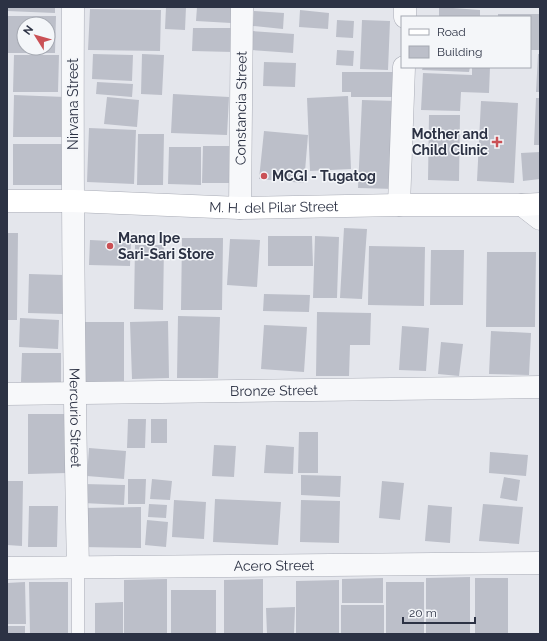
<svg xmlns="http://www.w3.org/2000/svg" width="547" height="641" font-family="Raleway,sans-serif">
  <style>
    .building { fill: #bcbfc9; fill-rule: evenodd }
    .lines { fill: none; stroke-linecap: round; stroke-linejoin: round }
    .service-casing { stroke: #a9acb6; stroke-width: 13 }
    .minor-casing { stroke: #a9acb6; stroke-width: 23 }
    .tertiary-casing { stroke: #a9acb6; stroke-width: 23 }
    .secondary-casing { stroke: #a9acb6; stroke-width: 23 }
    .service { stroke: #f7f8fa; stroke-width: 12 }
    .minor { stroke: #f7f8fa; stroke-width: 22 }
    .tertiary { stroke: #f7f8fa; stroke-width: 22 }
    .secondary { stroke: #fff; stroke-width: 22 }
    .poi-dot { fill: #ca5055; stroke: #f4f6f9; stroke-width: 1.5 }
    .labels { text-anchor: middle; stroke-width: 3; stroke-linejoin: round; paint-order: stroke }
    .street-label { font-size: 14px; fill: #2c3244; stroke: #f4f6f9 }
    .poi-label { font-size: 14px; font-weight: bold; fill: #2c3244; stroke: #f4f6f9; text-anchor: start }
  </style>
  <rect width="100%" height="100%" fill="#e4e6ec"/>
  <!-- building -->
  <path class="building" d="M7,7H55V13L7,11Z
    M166,7H186L185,30L165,29Z
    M197,7H232L231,23L196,21Z
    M439,7L480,10V17H439Z
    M90,9L161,10L160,51L88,50Z
    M300,10L329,13L328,29L299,27Z
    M254,11L284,13L283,29L253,26Z
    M498,14H540V50H530V17H498Z
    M7,16H56L55,53H7ZM24,24H48V48H24Z
    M337,20L354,21L353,38L336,37Z
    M362,20L390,21L388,70L360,69Z
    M193,28H233V52L192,51Z
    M252,31L294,34L293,53L251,50Z
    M337,50L354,51L353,66L336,65Z
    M93,54L133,55L132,81L92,79Z
    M142,54L164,55L162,95L141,94Z
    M538,54H540V92H536Z
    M14,55H59L58,92H13Z
    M264,62L296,63L295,87L263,86Z
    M423,67H470L469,72L422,70Z
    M472,67H490L489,93L461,92L460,111L421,110L423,73L472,75Z
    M342,72H395V97H351V92H342Z
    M97,82L133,84L132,97L96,94Z
    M173,94L229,97L227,135L171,133Z
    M14,95L65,97L64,137H13Z
    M348,96L351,169L310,171L307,98Z
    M107,97L139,100L137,127L104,124Z
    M536,98H540V145H534Z
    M362,100L398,101L395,189L358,188Z
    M481,101L518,103L514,183L477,181Z
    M429,115H460L459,181L428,180Z
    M89,128L136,130L134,184L87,182Z
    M264,131L308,135L304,183L259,179Z
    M138,134H164L163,185H137Z
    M13,144H65V185H13Z
    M203,146H233L232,183H202Z
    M169,147H201V185L168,184Z
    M540,152V179L523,181L521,153Z
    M344,228L367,229L362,299L340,298Z
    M7,233H18L17,320H7Z
    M268,236H312L313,266H268Z
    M315,236L339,237L337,298H313Z
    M182,238H223L222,310H181Z
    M230,239L260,240L257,287L227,285Z
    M90,240L131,242L130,266L89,265Z
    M135,245H164L163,310L134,309Z
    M369,246L425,247L424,306L368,305Z
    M431,250H464L463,305H430Z
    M487,252H536L535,327H486Z
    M29,274L64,275L63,314L28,313Z
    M264,294L310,295L309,312L263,311Z
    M317,312L371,313L370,345H350L349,376H316Z
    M178,316L220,317L218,378H177Z
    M20,318L59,320L58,349L19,347Z
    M168,321L169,378L132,379L130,322Z
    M83,322H124V387L83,386Z
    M264,325L307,327L304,372L261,369Z
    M402,326L429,328L426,371L399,370Z
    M491,331L531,333L529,375L489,374Z
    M441,342L463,344L459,376L438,374Z
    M22,353H61V383L21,382Z
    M28,414H67V473L28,474Z
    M128,419H146L145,448H127Z
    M151,419H167V443H151Z
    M299,432H318V473H298Z
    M214,445L236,446L234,477L212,476Z
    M266,445L294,447L293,474L264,473Z
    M89,448L126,451L124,479L87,476Z
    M490,452L528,455L526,476L489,473Z
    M301,475L341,476L340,497L301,495Z
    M504,477L520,480L517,501L500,498Z
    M128,479H146L145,504H128Z
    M152,479L172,481L170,500L150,499Z
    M7,481H23L22,546L7,545Z
    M382,481L404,483L400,520L379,518Z
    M84,484L125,485L124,505L83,503Z
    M215,499L281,502L278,545L213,542Z
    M174,500L206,502L204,539L172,537Z
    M301,500L340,501L339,543L300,542Z
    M149,504L167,505L166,518L148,517Z
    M483,504L523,507L519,544L479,541Z
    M428,505L452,507L450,543L425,541Z
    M29,506H58L57,547H28Z
    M141,507V548L82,547V508Z
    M147,520L168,522L166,547L145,545Z
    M470,577V634H426V578Z
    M383,578V603H342V579Z
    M475,578H508V634H475Z
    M167,579V634H124V580Z
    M263,579V634H224V580Z
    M339,580V634H296V581Z
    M25,582L26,624H7V583Z
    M29,582H68V634H30Z
    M386,582H424V634H386Z
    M171,590H216V634H171Z
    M123,602V634H95V603Z
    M341,605H384V634H341Z
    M295,607L294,634H267L266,608Z
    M7,626H25V634H7Z"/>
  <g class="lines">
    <!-- service casing -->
    <g class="service-casing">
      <path id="service" d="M78,634V568"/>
    </g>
    <!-- minor casing -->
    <g class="minor-casing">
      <g id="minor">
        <path id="s1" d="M73,7C72,194 74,381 78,568"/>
        <path d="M405,17V7"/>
        <path d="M399,205L404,67"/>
        <path id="s2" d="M240,208L242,7"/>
        <path id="s3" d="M7,394L540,387"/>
        <path id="s4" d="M7,568L540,563"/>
      </g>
    </g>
    <!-- tertiary casing -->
    <g class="tertiary-casing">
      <path id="tertiary" d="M522,205L540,219"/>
    </g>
    <!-- secondary casing -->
    <g class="secondary-casing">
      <g id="secondary">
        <path id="s5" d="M7,201H72L240,208L399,205H522L540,204"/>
      </g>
    </g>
    <!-- service -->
    <use href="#service" class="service"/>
    <!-- minor -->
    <use href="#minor" class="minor"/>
    <!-- tertiary -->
    <use href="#tertiary" class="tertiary"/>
    <!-- secondary -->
    <use href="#secondary" class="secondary"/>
  </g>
  <!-- markers -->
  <g class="poi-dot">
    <path d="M495 136h4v4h4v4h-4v4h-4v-4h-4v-4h4z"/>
    <circle cx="264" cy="176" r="4"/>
    <circle cx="110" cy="246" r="4"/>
  </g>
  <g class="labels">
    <!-- street labels -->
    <g class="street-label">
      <text transform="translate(73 104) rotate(-90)" y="5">Nirvana Street</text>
      <text dy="5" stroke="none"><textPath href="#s2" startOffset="100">Constancia Street</textPath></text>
      <text dy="5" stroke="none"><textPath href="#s5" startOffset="267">M. H. del Pilar Street</textPath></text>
      <text dy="5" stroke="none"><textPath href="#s3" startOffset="267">Bronze Street</textPath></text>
      <text dy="5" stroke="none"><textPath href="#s1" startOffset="411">Mercurio Street</textPath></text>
      <text dy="5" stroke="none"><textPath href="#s4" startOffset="267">Acero Street</textPath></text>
    </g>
    <!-- poi labels -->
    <g class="poi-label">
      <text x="488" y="139" text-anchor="end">Mother and<tspan x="488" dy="16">Child Clinic</tspan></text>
      <text x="272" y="181">MCGI - Tugatog</text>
      <text x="118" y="243">Mang Ipe<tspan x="118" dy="16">Sari-Sari Store</tspan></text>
    </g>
  </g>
  <!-- border -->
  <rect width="547" height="641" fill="none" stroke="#2c3244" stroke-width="16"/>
  <!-- legend -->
  <rect x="401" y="16" width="130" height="52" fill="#f4f6f9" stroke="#a4a8b1"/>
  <rect x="409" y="29" width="20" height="6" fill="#ffffff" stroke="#a4a8b1"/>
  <text x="437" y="36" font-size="12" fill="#2c3244">Road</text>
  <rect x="409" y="46" width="20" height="12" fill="#bcbfc9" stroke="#a4a8b1"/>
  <text x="437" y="56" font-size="12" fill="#2c3244">Building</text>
  <!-- north arrow -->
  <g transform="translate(36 36) rotate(307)"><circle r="19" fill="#f4f6f9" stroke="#a4a8b1"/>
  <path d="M0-3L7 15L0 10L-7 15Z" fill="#ca5055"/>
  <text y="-6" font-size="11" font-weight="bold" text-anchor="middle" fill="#2c3244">N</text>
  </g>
  <!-- scale -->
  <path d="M403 617v6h72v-6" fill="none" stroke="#2c3244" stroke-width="2"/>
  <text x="409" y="617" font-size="12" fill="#2c3244" stroke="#f4f6f9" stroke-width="3" paint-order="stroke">20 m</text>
</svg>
